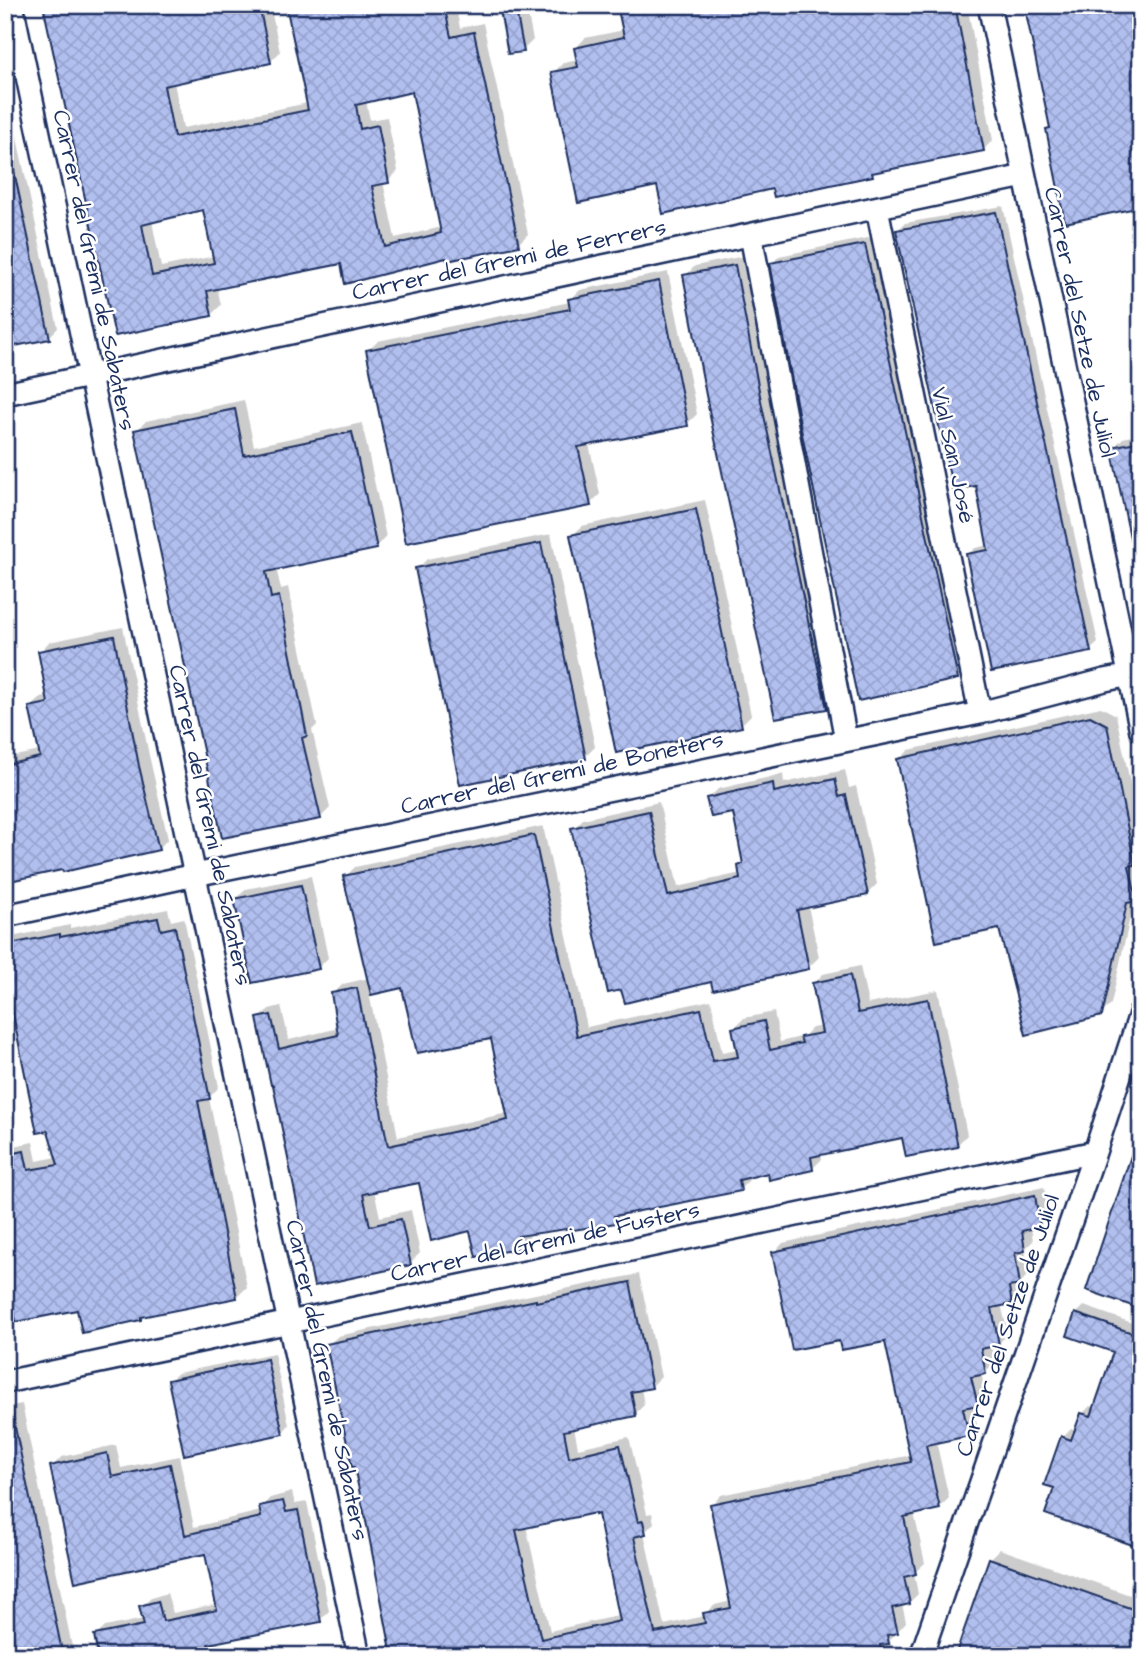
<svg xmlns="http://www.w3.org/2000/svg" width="1146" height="1661" font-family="'Architects Daughter',sans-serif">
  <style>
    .shadow { fill: #0003; fill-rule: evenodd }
    .building { fill: url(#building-cross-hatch); stroke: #1b2f5e; stroke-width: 2; fill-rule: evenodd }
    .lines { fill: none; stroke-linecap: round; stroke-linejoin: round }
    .minor-casing { stroke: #1b2f5e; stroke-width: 26 }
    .minor { stroke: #fff; stroke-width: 21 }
    .labels { text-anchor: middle; stroke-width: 5; stroke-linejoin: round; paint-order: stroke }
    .street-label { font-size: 23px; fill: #1b2f5e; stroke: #fff }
  </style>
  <defs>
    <pattern id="building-cross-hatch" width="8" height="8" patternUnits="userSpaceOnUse" patternTransform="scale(1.75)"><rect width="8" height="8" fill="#b1bfef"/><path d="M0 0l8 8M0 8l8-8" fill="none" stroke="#98a4cf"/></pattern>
  </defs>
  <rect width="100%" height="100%" fill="#fff"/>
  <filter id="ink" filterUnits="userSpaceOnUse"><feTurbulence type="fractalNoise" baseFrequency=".0143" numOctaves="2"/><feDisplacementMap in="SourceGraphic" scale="14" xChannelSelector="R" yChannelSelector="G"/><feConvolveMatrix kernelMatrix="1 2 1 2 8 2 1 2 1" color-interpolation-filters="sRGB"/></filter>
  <g filter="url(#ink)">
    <!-- shadow -->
    <path class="shadow" d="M45,5H270L280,52L270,62L174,82L183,128L308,103L288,5H470L456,8L460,28L483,23L528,234L518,244L448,256L342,262L217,287L221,305L211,315L116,334ZM413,90L442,227L395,238L383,182L388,181L398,171L387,117L370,120L366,101ZM205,208L215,256L161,267L152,221Z
      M501,5H526L533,40L523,50Z
      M619,5H967L993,140L983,150L876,171L872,174L773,187L658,184L553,73L563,63L578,60L576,48L585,38L624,30Z
      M5,82L58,328L49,337L5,346Z
      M1003,206L1098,643L1090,650L968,555L975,548L989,545L977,484L898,230L905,223Z
      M872,237L965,670L958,677L772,264L779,256Z
      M744,256L771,396L836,698L826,707L685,276L695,266Z
      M668,272L697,414L687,424L589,444L600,494L590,504L368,351L378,341L570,302V300L580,290Z
      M244,400L254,446L362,423L386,537L376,547L276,568L281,589L288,587L317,725L312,730L330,808L320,818L136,431L146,421Z
      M1141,434V535L1113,448L1123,438Z
      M705,500L751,715L741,725L572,536L582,526Z
      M551,534L595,747L585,757L417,569L427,559Z
      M123,627L149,755L168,839L158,849L5,880V758L40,751L31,707L41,698L49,696L40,652L49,642Z
      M1101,707L1116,715L1141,835V857L1139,859L1141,865V894L1134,899L1111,1004L1101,1014L1000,927L899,760L909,750Z
      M845,770L849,788L856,786L877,884L867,894L808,906L819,957L809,967L714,987L712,980L573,829L583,819L659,802L678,887L741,873L740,866L745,861L735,811L708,799L718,789L783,774L784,783Z
      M543,826L587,1027L711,1000L722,1052L738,1049L734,1028L744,1018L774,1012L780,1042L804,1036L812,1028L823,1026L813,984L823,974L860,966L868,1004L938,990L967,1135L957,1145L903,1136L821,1153L822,1159L812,1169L769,1171L749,1175L750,1179L740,1189L625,1212L615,1222L529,1232L530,1236L520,1246L472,1229L420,1181L374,1190L380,1217L411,1210L420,1253L410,1263L315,1284L259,1019L269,1009L281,1006L289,1040L339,1028L333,994L343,984L369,978L345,877L355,867ZM403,986L492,1037L508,1113L398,1137L369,993Z
      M311,876L328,958L318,968L236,899L246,889Z
      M168,909L171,921L184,918L219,1087L209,1098L247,1287L237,1297L144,1315L140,1318L78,1308L14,1321L5,1331V1148L33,1142L37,1161L57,1157L11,998L5,999V943L11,937L70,925V928Z
      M1044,1187L1049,1216L1039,1225L1031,1227L1033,1241L1025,1249L1029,1274L1019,1284L1020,1293L1011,1302L1001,1304L1008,1334L998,1344L991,1345L994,1363L985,1372L981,1373L986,1394L977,1404H973L977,1425L968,1435L936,1441L949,1498L939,1508L914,1513L925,1563L914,1573L918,1594L909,1603L902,1604L906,1622L890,1640L893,1656H395L328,1345L338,1336L545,1292V1293L639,1274L661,1377L652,1386L641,1388L644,1405L635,1414L574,1427L578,1448L629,1437L647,1514L652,1513L654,1523L644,1533L664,1625L705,1616V1614L715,1605L731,1601L711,1505L721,1495L911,1455L886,1340L840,1339L774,1253L783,1243ZM600,1512L621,1615L550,1631L526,1526Z
      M1084,1306L1141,1326V1546L1056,1487L1063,1437L1071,1429L1076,1431L1082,1414L1090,1406L1096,1408L1115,1351L1076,1314Z
      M274,1353L289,1425L282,1433L170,1380L178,1373Z
      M22,1404L74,1656H5V1407Z
      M116,1445L121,1468L179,1456L194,1527L261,1511V1507L270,1498L292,1492L295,1504L307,1502L329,1611L320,1620L218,1641L222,1656H100L96,1636L105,1627L144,1619L141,1607L151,1598L167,1593L173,1613L218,1604L206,1552L52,1466L62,1457Z
      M1000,1549L1141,1599V1656L990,1559Z"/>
    <!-- building -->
    <path class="building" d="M43,5H259L271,63L164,86L174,137L308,110L286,5H444L451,37L474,32L519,246L447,261L446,258L345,284L341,264L207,291L212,316L115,336ZM412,92L441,233L385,247L372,186L389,183L378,125L360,129L356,105ZM203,210L214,263L152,276L142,225Z
      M499,5H515L524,52L508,54Z
      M617,5H955L984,151L872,173L873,176L774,197L772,189L663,214L657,186L578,203L551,72L578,67L574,48L624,37Z
      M1038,5H1141V207L1065,223L1046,129L1050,128L1025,8Z
      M5,157H11L50,339L5,348Z
      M996,212L1091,652L991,672L966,554L988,550L976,486L953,490L896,230Z
      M865,244L958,679L858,701L802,434L770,263Z
      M735,265L762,406L827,709L775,718L710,416L683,275Z
      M659,281L688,426L578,447L591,506L406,543L366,350L570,309L568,299Z
      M235,409L244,455L352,432L377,549L266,572L271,598L279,596L307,736L302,738L321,819L222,838L134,430Z
      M1141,441V561H1135L1111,447Z
      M696,509L742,727L616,753L570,535Z
      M541,543L586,759L460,785L415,568Z
      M114,636L139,766L159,850L63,872L62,870L5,882V765L40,757L29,707L48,703L38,651Z
      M1090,716L1107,725L1135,865L1129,866L1137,901L1127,903L1102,1016L1026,1035L999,929L936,942L897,759Z
      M835,779L839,797L846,795L868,895L797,910L809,969L713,990L711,982L625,1003L621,990L608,993L571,828L649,811L668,896L740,879L738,866L743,864L733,813L711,817L706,798L773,783L774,792Z
      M534,835L577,1036L701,1009L713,1061L738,1057L732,1028L764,1021L770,1050L802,1043L800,1037L822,1033L812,983L850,975L858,1013L928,999L958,1147L906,1157L902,1138L811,1157L813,1170L769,1180L768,1173L739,1180L741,1191L614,1216L616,1223L574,1230L573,1228L518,1236L521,1248L476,1257L470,1231L431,1241L419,1183L363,1194L370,1226L401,1219L411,1265L314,1286L273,1085H271L257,1018L271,1015L279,1049L338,1035L331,993L357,988L388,1146L508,1120L491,1039L417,1053L402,988L371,995L343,876Z
      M301,885L319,969L252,983L234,899Z
      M158,918L161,930L175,927L210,1099L198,1101L237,1298L141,1317V1320L82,1333L77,1310L16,1322L5,1270V1155L24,1151L28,1170L58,1165L48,1131L37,1133L10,1000L5,1001V945L60,934V937Z
      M1139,1132H1141V1309L1086,1290Z
      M1035,1195L1040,1227L1022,1231L1025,1251L1015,1253L1020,1285L1009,1287L1012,1304L992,1308L999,1345L981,1349L986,1374L971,1377L978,1405L963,1408L969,1436L926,1445L940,1509L904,1517L916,1574L904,1577L910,1604L892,1608L898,1633L887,1635L889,1644L880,1645L882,1656H392L367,1526L354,1467H352L326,1344L536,1300V1302L630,1282L652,1388L631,1392L636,1416L564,1431L569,1457L620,1445L638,1522L643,1521L646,1534L634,1537L655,1633L705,1623L703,1613L731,1608L710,1504L911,1462L885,1342L841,1350L839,1341L792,1350L772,1252ZM595,1513V1515L598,1514L620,1621L541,1639L516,1530Z
      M1075,1313L1141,1336V1548L1045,1514L1054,1488L1044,1485L1061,1436L1071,1440L1081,1413L1091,1416L1113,1352L1067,1336Z
      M267,1359L283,1434L184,1455L168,1380Z
      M5,1408H11L63,1656H5Z
      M107,1453L112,1477L170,1464L185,1535L261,1517L259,1506L283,1501L286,1512L298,1510L321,1622L208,1644L211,1656H98L94,1635L144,1625L139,1606L158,1601L163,1621L217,1610L205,1554L75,1582L50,1466Z
      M989,1558L1141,1612V1656H955Z"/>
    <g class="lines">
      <!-- minor casing -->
      <g class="minor-casing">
        <path id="minor" d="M12,5L359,1656
          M989,5L1141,731
          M877,208L980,713
          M751,235L846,740
          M5,394L1024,176
          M5,916L195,875L980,713L1105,680L1141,673
          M5,1382L1095,1152
          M921,1656L1095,1152L1141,1011"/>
      </g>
      <!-- minor -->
      <use href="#minor" class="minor"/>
    </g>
  </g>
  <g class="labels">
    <!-- street labels -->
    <g class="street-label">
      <text transform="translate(509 259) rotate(-12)" y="8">Carrer del Gremi de Ferrers</text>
      <text transform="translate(95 270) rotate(78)" y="8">Carrer del Gremi de Sabaters</text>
      <text transform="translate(1081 322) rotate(78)" y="8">Carrer del Setze de Juliol</text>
      <text transform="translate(954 455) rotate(78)" y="8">Vial San José</text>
      <text transform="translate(562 772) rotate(-12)" y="8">Carrer del Gremi de Boneters</text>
      <text transform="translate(211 825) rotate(78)" y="8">Carrer del Gremi de Sabaters</text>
      <text transform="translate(545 1241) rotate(-12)" y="8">Carrer del Gremi de Fusters</text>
      <text transform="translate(1007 1325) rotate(-71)" y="8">Carrer del Setze de Juliol</text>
      <text transform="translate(328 1380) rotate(78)" y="8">Carrer del Gremi de Sabaters</text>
    </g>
  </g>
  <!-- margin -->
  <rect width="1146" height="1661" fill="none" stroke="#fff" stroke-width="28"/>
  <rect x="14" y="14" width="1118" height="1633" fill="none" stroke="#1b2f5e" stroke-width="2.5" filter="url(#ink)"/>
</svg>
